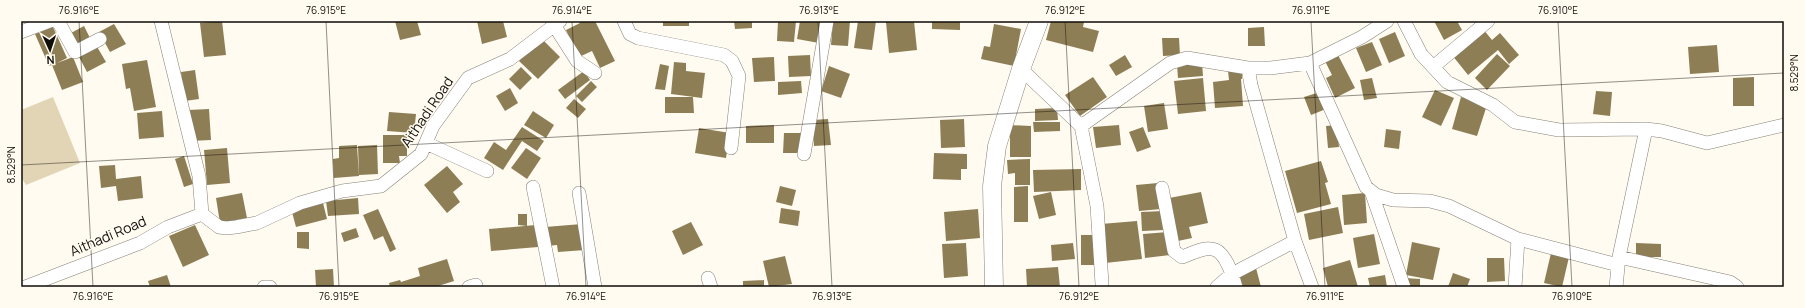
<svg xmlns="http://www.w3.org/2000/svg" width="1805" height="308" font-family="Manrope,sans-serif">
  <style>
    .green { fill: #e2d5b5 }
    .building { fill: #8e7e56 }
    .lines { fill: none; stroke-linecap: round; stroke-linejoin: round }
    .street-casing { stroke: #858178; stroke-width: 14 }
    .secondary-casing { stroke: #858178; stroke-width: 19 }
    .street { stroke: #fff; stroke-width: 13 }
    .secondary { stroke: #fff; stroke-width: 18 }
    .ticks { fill: none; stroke: #0f0d0a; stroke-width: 1; stroke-opacity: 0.45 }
    .labels { text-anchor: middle; stroke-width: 3; stroke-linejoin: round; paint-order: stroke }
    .street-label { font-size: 14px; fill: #0f0d0a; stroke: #fffbf0 }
    .neatline { fill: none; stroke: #0f0d0a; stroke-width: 1.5 }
    .ticks-label { font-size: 10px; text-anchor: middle; fill: #0f0d0a }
  </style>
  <rect width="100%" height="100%" fill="#fffbf0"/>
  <!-- green -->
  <path class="green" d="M53,97L80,163L26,185L21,177V110Z"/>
  <!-- building -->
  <path class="building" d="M222,21L226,55L204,57L200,23Z
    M395,21H417L421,35L400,40Z
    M477,21H503L507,37L482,44Z
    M579,21H595L615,61L600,68L592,51L579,57L566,30L580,23Z
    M663,21H689V26H663Z
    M734,21H752V28L735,29Z
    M778,21H796L794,42L777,41Z
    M800,21H822L819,43L797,39Z
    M833,21H850L848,46L831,45Z
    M858,21H876L872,50L854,48Z
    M914,21L917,50L889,53L886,22Z
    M932,21H960V30L932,29Z
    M1051,21H1082L1084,22L1083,27L1099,31L1093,52L1046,40Z
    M1434,21H1457L1462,30L1444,40Z
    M114,24L126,44L110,52L99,32Z
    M994,24L1021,29L1014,66L981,59L984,46L990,47Z
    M84,26L91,40L79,47L71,33Z
    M53,27L67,58L57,63L73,57L83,82L62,90L52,65L49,66L35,34Z
    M1264,27L1265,46H1248V28Z
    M1483,29L1492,40L1500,33L1519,55L1509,64L1498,50L1468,75L1452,55Z
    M1395,32L1405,56L1389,63L1379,39Z
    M541,38L560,57L538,79L519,61Z
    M1162,38H1179L1180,55L1163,56Z
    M1372,42L1382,65L1366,72L1356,48Z
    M96,45L106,62L87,72L78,55Z
    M1717,45L1719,72L1690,74L1688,47Z
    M1497,54L1510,66L1487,90L1475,78Z
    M810,55L811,76L789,77L788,56Z
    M1125,55L1132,67L1116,76L1109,65Z
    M1338,55L1355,88L1335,98L1326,78L1332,75L1325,61Z
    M774,57L775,81L754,82L752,58Z
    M147,60L156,107L134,111L130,88L126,89L122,64Z
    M674,62L686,63V71L705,73L702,98L671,94Z
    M1202,63L1203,76L1178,78L1177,65Z
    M660,64L669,66L665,90L655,89Z
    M829,66L850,74L841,98L821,91Z
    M521,67L532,78L520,90L509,79Z
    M195,70L199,99L185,101L181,72Z
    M1242,70V79H1241L1243,106L1215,108L1213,82L1229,80L1228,71Z
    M584,71L590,80L565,99L558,90Z
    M1093,77L1107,97L1080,116L1065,95Z
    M1754,77V106H1733V78Z
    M1203,78L1206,111L1178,114L1174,81Z
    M1372,78L1377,98L1364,100L1360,80Z
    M591,81L597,87L582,102L576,96Z
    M801,81L802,93L778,95V82Z
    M510,88L518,103L505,111L496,96Z
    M1435,90L1454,98L1441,126L1422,117Z
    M1596,91L1612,92L1610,116L1593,114Z
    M1320,92L1326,109L1311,115L1304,97Z
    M665,97H693L694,113H665Z
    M1461,97L1487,105L1477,136L1452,129Z
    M574,99L586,109L578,118L566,108Z
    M1164,103L1168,129L1148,132L1144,106Z
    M1057,108L1058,120L1035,121V109Z
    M209,109L211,140L190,141L188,110Z
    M162,111L164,137L139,139L137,113Z
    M533,111L554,125L546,138L524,125Z
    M389,112L416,114L414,133L387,131Z
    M828,119L831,145L814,146L812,120Z
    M964,119L965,147L941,148L940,120Z
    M1033,122H1060V131L1034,132Z
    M774,125V143H746V126Z
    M1010,125L1031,126V157H1010Z
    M1119,125L1121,145L1096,148L1093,127Z
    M1337,125L1339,147L1328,148L1326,126Z
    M522,127L544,141L537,151L522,141L503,170L484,158L494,142L506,150Z
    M1143,127L1151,147L1137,152L1129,132Z
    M699,128L730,133L726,158L695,153Z
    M1386,129L1401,131L1399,149L1384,147Z
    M784,133H801V153H783Z
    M383,135H407V156H399L400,163H383Z
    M357,145L359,176L334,178L333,159L339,158V146Z
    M377,145L378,174L359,175L358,146Z
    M227,148L230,183L207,185L204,150Z
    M526,148L541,158L527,179L511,168Z
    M934,153L967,154V169H961V180L933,179Z
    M184,156L193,184L184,187L175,159Z
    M1030,159V185H1015V173L1008,174L1007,160Z
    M1321,161L1328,182L1325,183L1331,204L1297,213L1285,171Z
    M115,165L116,179L141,176L143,198L118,201L116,186L101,188L99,166Z
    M447,166L463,184L453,192L460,202L447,213L424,185Z
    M1081,169V190L1034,192L1033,170Z
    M1158,183L1161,209L1139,211L1136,185Z
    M780,186L796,190L792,206L776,202Z
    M1028,186V222H1014V187Z
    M1051,192L1056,215L1039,219L1033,196Z
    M1201,192L1208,223L1189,227L1192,238L1178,241L1169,198Z
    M242,193L247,218L220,223L216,198Z
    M1365,193L1367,223L1344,225L1342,195Z
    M358,198L359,214L328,216L326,201Z
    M323,203L327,219L296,227L292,212Z
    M1338,207L1343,233L1309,240L1304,214Z
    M781,208L800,211L798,226L779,223Z
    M378,209L396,249L390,252L383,236L374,240L363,215Z
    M978,209L980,238L946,241L944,212Z
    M1164,211L1165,230L1142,231L1141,212Z
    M518,214H527V226L518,225Z
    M1137,221L1142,259L1105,263L1101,224Z
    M691,222L703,245L683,255L672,231Z
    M582,224L585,250L558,252L557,245L547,246L545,227Z
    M195,225L209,255L183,267L169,236Z
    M536,225L538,247L491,251L489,229Z
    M356,228L359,237L344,242L341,233Z
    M297,232H309V249L297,248Z
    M1168,232L1170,255L1145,258L1143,234Z
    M1374,234L1380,264L1358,268L1353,238Z
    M1081,235H1096V265H1081Z
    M1412,242L1440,248L1433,280L1406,275Z
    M966,243L968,276L944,278L942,244Z
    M1073,243L1075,259L1052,261L1051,245Z
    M1636,243L1661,244V257H1636Z
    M1551,253L1569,257L1562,287L1544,283Z
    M785,256L792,284L769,287L763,261Z
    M1487,258H1504L1505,281L1487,282Z
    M447,259L454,281L435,287H390L389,283L400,280L401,282L420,276L418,268Z
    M1350,260L1358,287H1328L1323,268Z
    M1058,267L1060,287H1027L1026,269Z
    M1256,268L1261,287H1242L1239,272Z
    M333,269L334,287H316L315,270Z
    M1453,273L1470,279L1467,287H1448Z
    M167,275L171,287H150L148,281Z
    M1385,275L1387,287H1370L1368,278Z
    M1405,278L1420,279V287H1405Z
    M764,280V287H743V281Z"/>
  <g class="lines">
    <!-- street casing -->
    <g class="street-casing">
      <path id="street" d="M58,21L75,52L100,39
        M624,21L630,34L638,38L724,55L732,61L739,76L731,148
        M1404,21L1421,54L1447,82L1493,105L1515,122L1559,130L1646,129L1662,131L1707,143L1784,125
        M554,25L577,61L595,73
        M21,32L50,21
        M1310,63L1366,187L1376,195L1393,200L1430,201L1449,206L1518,239L1515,287
        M1433,67L1488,21
        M1248,68L1251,85L1295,241L1312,287
        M1021,69L1081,126L1170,63L1187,58L1248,68H1270L1310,63L1362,37L1387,21
        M1081,126L1097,206L1102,284
        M426,143L487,171
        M804,154L827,21
        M533,187L553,287
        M1162,188L1174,251L1182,257C1191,254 1203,247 1212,249C1225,250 1233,276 1236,287
        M1371,191L1404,287
        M579,193L595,287
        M202,214L219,227L226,228L236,227L257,223L300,203L342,191L381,186L421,154L433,126L468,78L510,59L560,21
        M1518,239L1618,265
        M1619,257L1730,282L1737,287
        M708,278L711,287
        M25,287L140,243L168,227L202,214L199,176L161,21
        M264,287H270
        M469,287L476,285
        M1217,287L1232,274L1295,241
        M1616,287L1619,257L1646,129"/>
    </g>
    <!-- secondary casing -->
    <g class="secondary-casing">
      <path id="secondary" d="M994,287L992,186L997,146L1021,69L1039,21"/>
    </g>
    <!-- street -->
    <use href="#street" class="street"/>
    <!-- secondary -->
    <use href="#secondary" class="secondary"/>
  </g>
  <!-- ticks -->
  <path class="ticks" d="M79,21L93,287M326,21L339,287M572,21L586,287M818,21L832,287M1065,21L1079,287M1311,21L1325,287M1558,21L1572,287M21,165L1784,73"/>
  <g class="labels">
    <!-- street labels -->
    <g class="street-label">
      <text transform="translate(427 112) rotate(-56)" y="5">Aithadi Road</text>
      <text transform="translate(108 236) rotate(-23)" y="5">Aithadi Road</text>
    </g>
  </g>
  <!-- border -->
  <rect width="1805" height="308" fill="none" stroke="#fffbf0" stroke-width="44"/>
  <!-- north arrow -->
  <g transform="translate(50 50) rotate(177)" stroke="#fffbf0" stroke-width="3" paint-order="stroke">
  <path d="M0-3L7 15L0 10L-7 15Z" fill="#0f0d0a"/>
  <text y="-6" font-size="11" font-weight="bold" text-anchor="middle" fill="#0f0d0a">N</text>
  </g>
  <rect x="22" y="22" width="1761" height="264" class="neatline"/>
  <g class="ticks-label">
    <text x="79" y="14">76.916°E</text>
    <text x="326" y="14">76.915°E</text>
    <text x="572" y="14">76.914°E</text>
    <text x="819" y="14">76.913°E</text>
    <text x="1065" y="14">76.912°E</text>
    <text x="1311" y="14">76.911°E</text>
    <text x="1558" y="14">76.910°E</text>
    <text transform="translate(1794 73) rotate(-90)" y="4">8.529°N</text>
    <text transform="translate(11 165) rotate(-90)" y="4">8.529°N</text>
    <text x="93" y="300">76.916°E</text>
    <text x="339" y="300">76.915°E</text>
    <text x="586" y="300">76.914°E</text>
    <text x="832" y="300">76.913°E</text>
    <text x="1079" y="300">76.912°E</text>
    <text x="1325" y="300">76.911°E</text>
    <text x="1572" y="300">76.910°E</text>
  </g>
</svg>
